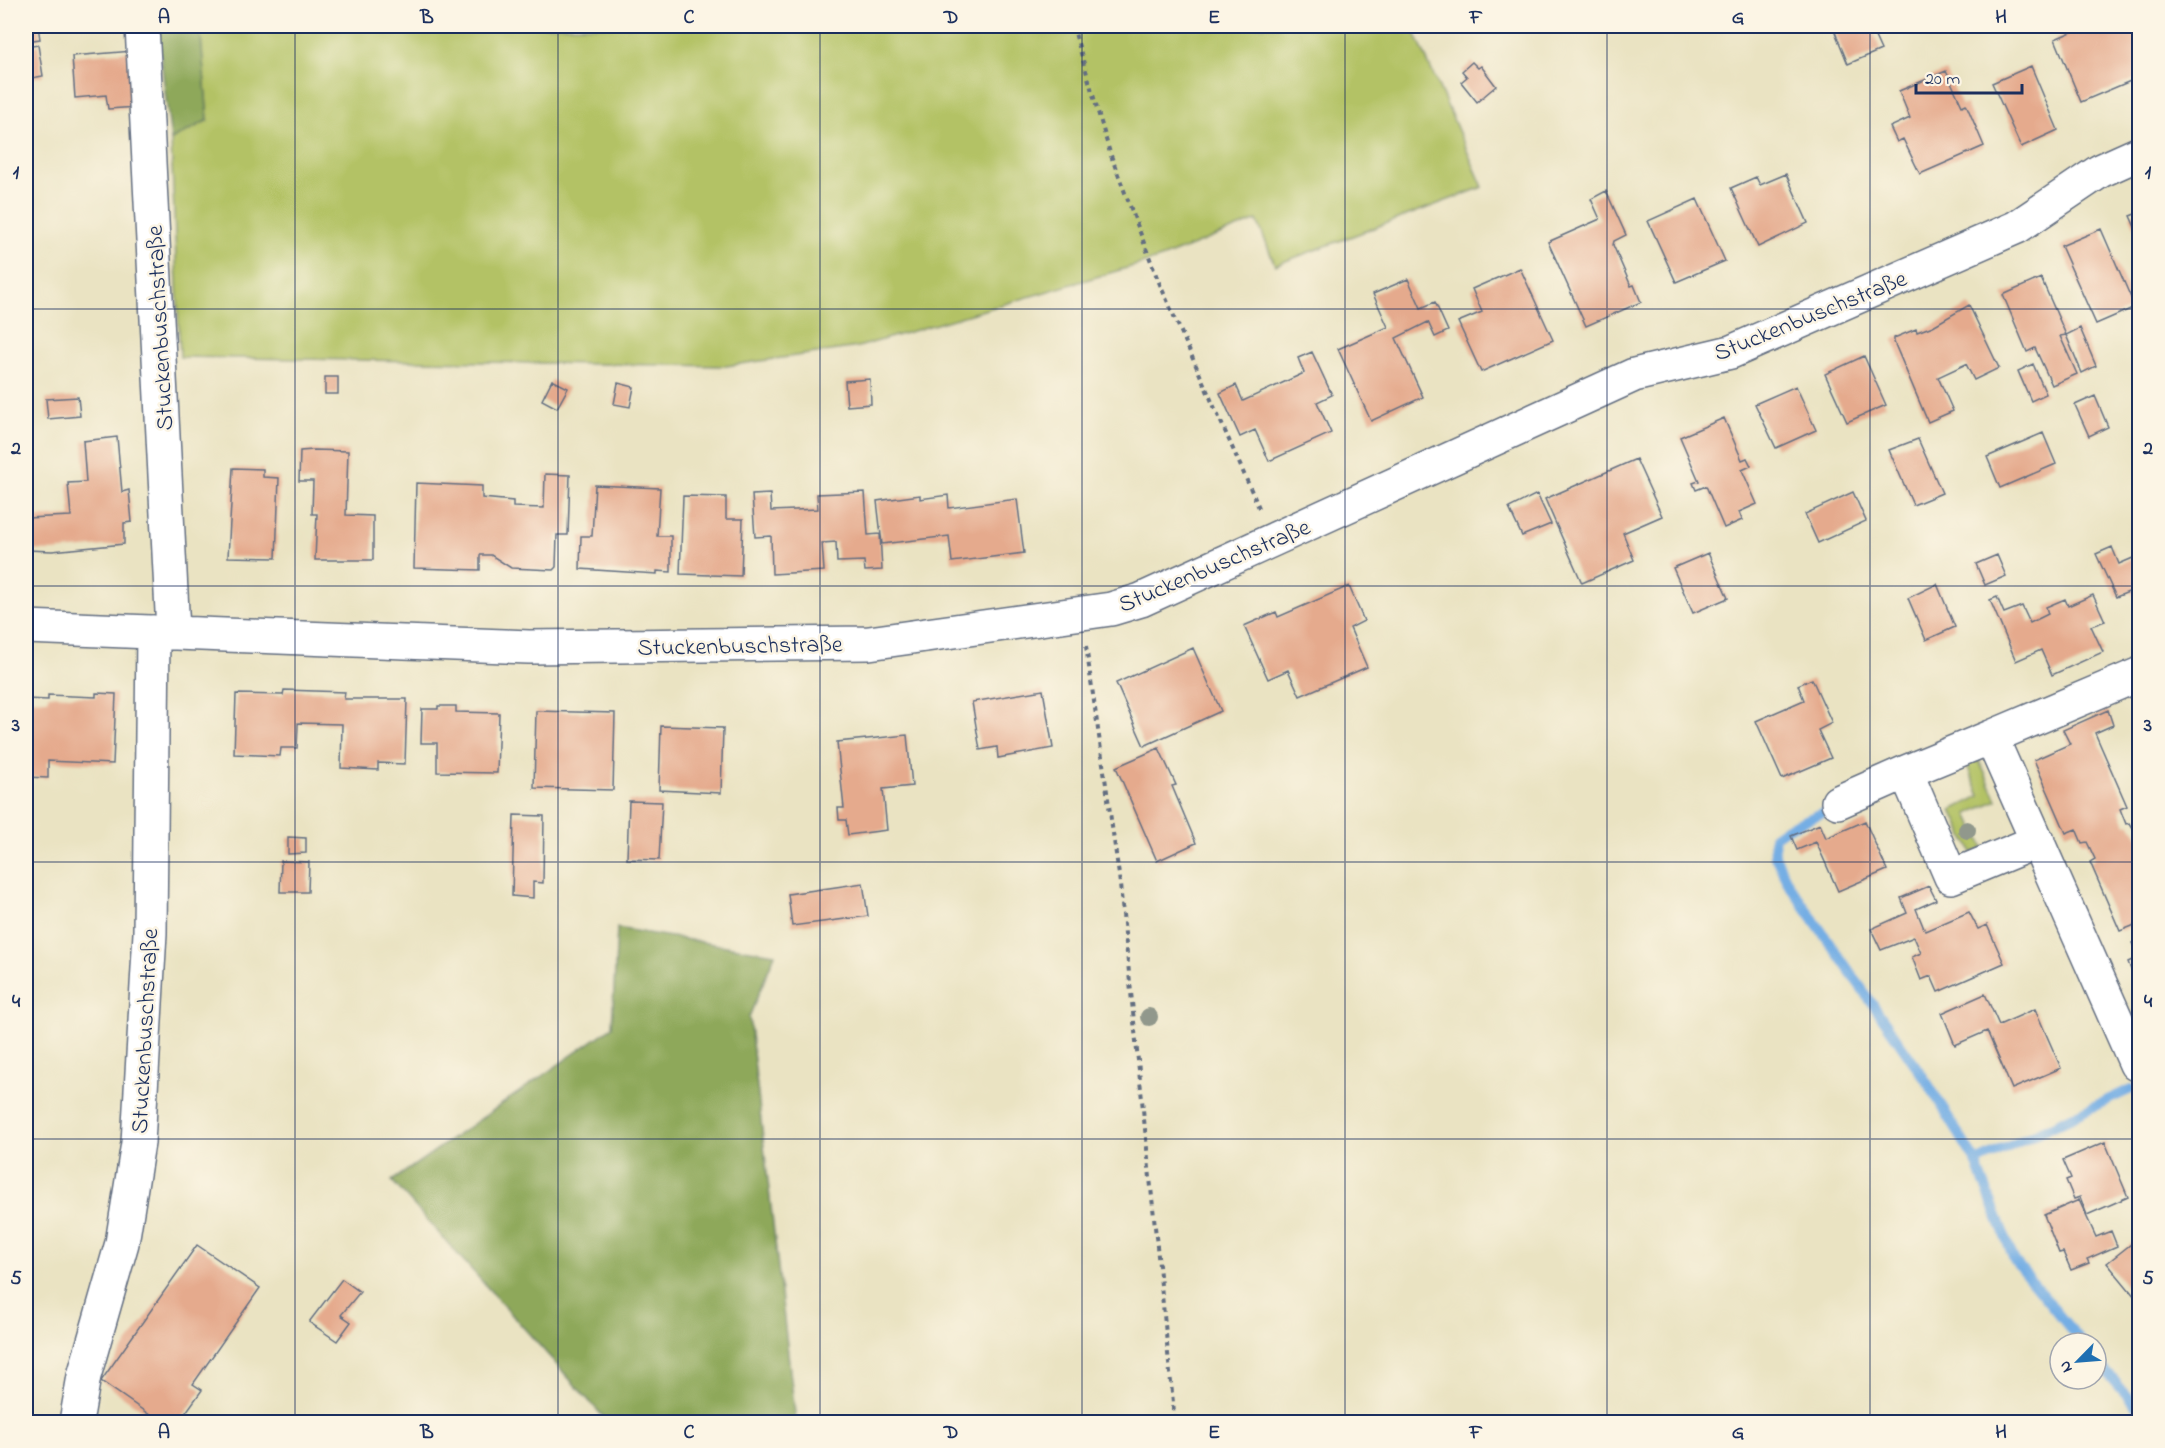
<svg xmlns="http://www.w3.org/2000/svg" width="2165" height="1448" font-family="'Indie Flower',sans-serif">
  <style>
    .green { fill: #b3c265; stroke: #677862; stroke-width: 1.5 }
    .forest { fill: #8ea85a; stroke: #546c5c; stroke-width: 1.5 }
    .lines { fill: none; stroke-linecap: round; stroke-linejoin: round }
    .stream { stroke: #74aee4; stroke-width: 10 }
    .building { fill: #e5aa8d }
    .street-casing { stroke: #636e81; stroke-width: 36 }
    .path { stroke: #636e81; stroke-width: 4; stroke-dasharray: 4.5 4.5; stroke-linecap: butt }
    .street { stroke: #fff; stroke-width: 33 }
    .tree { fill: #91988c }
    .grid { fill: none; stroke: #1b2f5e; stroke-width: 1.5; stroke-opacity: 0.55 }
    .labels { text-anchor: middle; stroke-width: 5; stroke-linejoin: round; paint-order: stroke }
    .street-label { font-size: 24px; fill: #1b2f5e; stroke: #fcf5e5 }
    .neatline { fill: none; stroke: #1b2f5e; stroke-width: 2 }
    .grid-label { font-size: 20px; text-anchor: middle; font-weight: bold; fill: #1b2f5e }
  </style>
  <rect width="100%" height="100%" fill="#fcf5e5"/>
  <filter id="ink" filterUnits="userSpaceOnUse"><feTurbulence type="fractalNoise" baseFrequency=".0167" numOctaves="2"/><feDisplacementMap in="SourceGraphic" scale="12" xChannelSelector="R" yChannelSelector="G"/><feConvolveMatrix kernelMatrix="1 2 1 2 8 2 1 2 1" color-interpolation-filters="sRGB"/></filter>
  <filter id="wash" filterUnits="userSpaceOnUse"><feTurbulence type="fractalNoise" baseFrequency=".008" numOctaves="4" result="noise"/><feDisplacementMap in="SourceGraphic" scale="24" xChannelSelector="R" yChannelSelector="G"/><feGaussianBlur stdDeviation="1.35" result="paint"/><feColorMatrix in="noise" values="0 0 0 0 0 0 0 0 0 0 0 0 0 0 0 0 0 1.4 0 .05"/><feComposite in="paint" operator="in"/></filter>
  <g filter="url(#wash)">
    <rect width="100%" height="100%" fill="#eae3c2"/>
    <!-- green -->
    <path class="green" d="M200,26H1412L1483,187L1275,265L1257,220L1161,258L858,347L726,366L180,357L171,140L208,120Z
      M1977,756L1997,800L1968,814L1984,848L1972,853L1952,810L1980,796L1965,761Z"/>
    <!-- forest -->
    <path class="forest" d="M157,26H200L208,120L171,140Z
      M617,928L775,954L749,1017L796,1422H608L392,1181L612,1027Z"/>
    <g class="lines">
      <!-- stream -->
      <path class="stream" d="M1829,810L1787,828L1774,837L1775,856L1788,883L1927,1082L1976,1162
        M2082,1343L2014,1260L1976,1162L2131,1089
        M2096,1360L2140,1410"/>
    </g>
    <g id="blocks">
      <!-- building -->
      <path class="building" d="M26,26H38L40,39L26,41Z
        M1850,26H1870L1881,50L1848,64L1835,32Z
        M2086,26H2134L2140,38V77L2081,102L2055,39Z
        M38,45L43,76L26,79V47Z
        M133,51L137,107L108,109L106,95L75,98L72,56Z
        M1472,62L1478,68L1481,66L1496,86L1477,102L1461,82L1467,77L1462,71Z
        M2031,66L2058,130L2021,147L1992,83Z
        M1946,71L1962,106L1966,104L1984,146L1920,174L1903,139L1897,142L1890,127L1910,118L1899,91Z
        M1786,174L1808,223L1758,247L1731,188L1756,177L1760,185Z
        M1606,191L1626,235L1614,241L1613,245L1631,286L1634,285L1641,302L1586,326L1548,242L1600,219L1591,199Z
        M1697,199L1725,261L1676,282L1648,221Z
        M2140,212V238L2130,216Z
        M2101,229L2135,307L2096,324L2061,246Z
        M1520,268L1553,340L1481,372L1458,322L1482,312L1472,289Z
        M2041,278L2066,335L2060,336L2077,374L2052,385L2035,348L2027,352L2003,295Z
        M1408,279L1421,308L1435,302L1448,331L1435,337L1428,322L1396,338L1423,397L1371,421L1338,349L1388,327L1373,294Z
        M1969,305L1999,368L1974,380L1966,364L1938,377L1953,411L1928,422L1894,342V338L1916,329L1917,332L1933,326Z
        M2080,328L2096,366L2082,373L2066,335Z
        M1312,352L1332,395L1317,402L1331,433L1269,461L1255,430L1240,437L1220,393L1236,385L1243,401L1304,373L1298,358Z
        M1864,356L1886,405L1847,422L1825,374Z
        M2033,364L2046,394L2031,401L2018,371Z
        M325,377H338V394H325Z
        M870,379L871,404L847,406L845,381Z
        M552,380L568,388L557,408L542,400Z
        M618,383L634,387L630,407L614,404Z
        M1796,386L1816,430L1776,448L1755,404Z
        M2095,396L2108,427L2089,436L2075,405Z
        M78,397L80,416L48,419L46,399Z
        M1724,418L1742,460L1747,458L1751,466L1742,470L1757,504L1739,512L1742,520L1724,528L1706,486L1696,490L1693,483L1699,481L1680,437Z
        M2043,433L2056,464L2000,488L1987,457Z
        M117,437L122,492L129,490L132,522L124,523V544L52,551L26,550V518L71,516L68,483L86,482L83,441Z
        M1918,439L1942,493L1913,505L1889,450Z
        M314,450L348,451L346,515L373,516V560H315L317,514H312L313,481H299L300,451Z
        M1636,459L1662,516L1623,533L1634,560L1582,583L1545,499Z
        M233,468L263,469V477L279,478L276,558L228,557Z
        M545,474L570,475L568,535H557L556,567L553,570L511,568L491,555H480V570L414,568L416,483L482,486V498L513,501V507L544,508Z
        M595,485L660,488L657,536H671V572L657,571V574L580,569L581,536H592Z
        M865,492L868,535L880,534L882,570L865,571L864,561L837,562L836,542L822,543L824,571L772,574L771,536L755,537L752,495L770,494L771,511L818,509L817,494Z
        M1853,492L1866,521L1818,543L1805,514Z
        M1537,494L1551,524L1522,536L1509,508Z
        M920,495V499L948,495L949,508L1017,499L1024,553L952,562L949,536L882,544L877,501Z
        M683,496L726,497V519H743L741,576L680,574Z
        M2112,547L2119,564L2140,555V610L2131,591L2116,597L2096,554Z
        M1708,553L1728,598L1693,613L1673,568Z
        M1997,555L2006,576L1985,585L1976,564Z
        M1937,584L1955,627L1926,640L1908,598Z
        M1349,586L1364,621L1350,628L1367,667L1300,696L1288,670L1268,679L1244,626L1276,612L1278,617Z
        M2093,595L2105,621L2091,626L2103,652L2052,675L2041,650L2016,661L1990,600L1997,597L2004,613L2022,606L2030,623L2048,614L2046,607L2065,599L2068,606Z
        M1193,648L1221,711L1144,746L1116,683Z
        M1812,679L1832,723L1818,730L1831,758L1782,779L1756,721L1804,700L1798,685Z
        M284,690L345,692L344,699H407L405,764L378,763V770L341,768L342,724L298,723L297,748H281L280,756L234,754L236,694L283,695Z
        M1043,690L1053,748L998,758L997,747L980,750L972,702Z
        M96,693L116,694L113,764L48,761V778L26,777V699L48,700V695L96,697Z
        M438,706H456V712L499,713L497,773L437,772V743H421L422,709H438Z
        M2108,710L2113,725L2095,733L2127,806L2120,809L2126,824L2130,823L2140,839V923L2120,931L2090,862L2095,859L2087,842L2082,843L2076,829L2066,833L2034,760L2070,744L2063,730Z
        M536,711L615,713L613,790L534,788Z
        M661,726L723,728L721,793L659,790Z
        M907,735L912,786L883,789L887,830L848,835L846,820H839L838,808H844L837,742Z
        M1159,748L1176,785L1172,786L1196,843L1157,861L1116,767Z
        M629,801L662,802L659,860L627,859Z
        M514,815L544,816L543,883L533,882V898L512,896Z
        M1865,821L1887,870L1838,891L1816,842L1797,850L1791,836L1820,824L1826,838Z
        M288,837L306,838V853L288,854Z
        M281,861L309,862L308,892H280Z
        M863,883L868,916L792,926L788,894Z
        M1929,886L1936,900L1916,909L1925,931L1969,912L1978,929L1987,925L2004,963L1938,992L1931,976L1921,980L1912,957L1921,953L1914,937L1881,950L1871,929L1907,913L1901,898Z
        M2140,940V1004H2139L2133,987L2137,985L2128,962L2139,957L2132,943Z
        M1985,994L1999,1025L2035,1009L2061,1068L2012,1089L1987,1031L1955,1045L1942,1013Z
        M2105,1142L2128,1197L2087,1215L2080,1197L2074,1199L2066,1180L2071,1178L2063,1160Z
        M2079,1200L2096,1237L2111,1231L2117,1246L2087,1259L2089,1263L2071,1270L2063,1252L2059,1253L2044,1215Z
        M2140,1237V1303L2107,1263Z
        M197,1245L260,1288L193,1384L202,1390L179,1422H160L101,1381Z
        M342,1279L360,1292L341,1315L351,1322L337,1341L309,1322Z"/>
    </g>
  </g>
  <g filter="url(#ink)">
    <use href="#blocks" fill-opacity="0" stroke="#636e81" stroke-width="1.5"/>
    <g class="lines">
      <!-- street casing -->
      <g class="street-casing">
        <path id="street" d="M142,26L173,631
          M26,627L529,647L869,643L1111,609L1141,600L1634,375L1731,352L2017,227L2100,171L2140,153
          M1991,737L1906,772L1951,877L2038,841
          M1838,802L1906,772
          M2136,1064L1991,737L2140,674
          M76,1422L84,1376L122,1243L138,1143L150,933L153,632"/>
      </g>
      <!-- path -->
      <path class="path" d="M1073,26L1110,153L1158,280L1260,510
        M1086,646L1119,875L1175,1422"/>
      <!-- street -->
      <use href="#street" class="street"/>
    </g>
    <!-- trees -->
    <g class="tree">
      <circle cx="1967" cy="830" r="9"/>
      <circle cx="1149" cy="1017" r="9"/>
    </g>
  </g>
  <!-- grid -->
  <path class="grid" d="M295,26V1422M558,26V1422M820,26V1422M1082,26V1422M1345,26V1422M1607,26V1422M1870,26V1422M26,309H2140M26,586H2140M26,862H2140M26,1139H2140"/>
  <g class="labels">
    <!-- street labels -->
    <g class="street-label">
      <text transform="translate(1810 315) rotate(-22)" y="8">Stuckenbuschstraße</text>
      <text transform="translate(159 328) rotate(-93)" y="8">Stuckenbuschstraße</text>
      <text transform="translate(1214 565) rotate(-23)" y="8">Stuckenbuschstraße</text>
      <text transform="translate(740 645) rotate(-1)" y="8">Stuckenbuschstraße</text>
      <text transform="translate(144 1031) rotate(-87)" y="8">Stuckenbuschstraße</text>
    </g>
  </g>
  <!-- margin -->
  <rect width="2165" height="1448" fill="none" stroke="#fcf5e5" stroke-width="66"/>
  <!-- north arrow -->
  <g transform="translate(2078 1361) rotate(245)"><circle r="28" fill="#fcf5e5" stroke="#a2a6af" stroke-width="1.5"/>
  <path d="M0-4.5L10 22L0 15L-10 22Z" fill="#1f6fb2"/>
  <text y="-9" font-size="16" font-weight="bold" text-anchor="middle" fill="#1b2f5e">N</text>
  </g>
  <!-- scale -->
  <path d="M1916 84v9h106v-9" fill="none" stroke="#1b2f5e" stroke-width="3"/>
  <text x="1925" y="84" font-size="18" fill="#1b2f5e" stroke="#fcf5e5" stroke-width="4.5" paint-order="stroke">20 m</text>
  <rect x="33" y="33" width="2099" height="1382" class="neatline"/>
  <g class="grid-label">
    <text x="164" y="23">A</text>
    <text x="427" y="23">B</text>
    <text x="689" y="23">C</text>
    <text x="951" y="23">D</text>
    <text x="1214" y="23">E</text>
    <text x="1476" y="23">F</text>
    <text x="1738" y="23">G</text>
    <text x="2001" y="23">H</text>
    <text x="16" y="178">1</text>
    <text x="2148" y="178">1</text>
    <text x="16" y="454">2</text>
    <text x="2148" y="454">2</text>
    <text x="16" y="731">3</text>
    <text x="2148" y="731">3</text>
    <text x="16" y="1007">4</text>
    <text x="2148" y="1007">4</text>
    <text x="16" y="1284">5</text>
    <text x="2148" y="1284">5</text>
    <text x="164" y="1438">A</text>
    <text x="427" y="1438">B</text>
    <text x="689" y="1438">C</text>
    <text x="951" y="1438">D</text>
    <text x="1214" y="1438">E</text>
    <text x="1476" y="1438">F</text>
    <text x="1738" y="1438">G</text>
    <text x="2001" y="1438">H</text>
  </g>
</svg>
